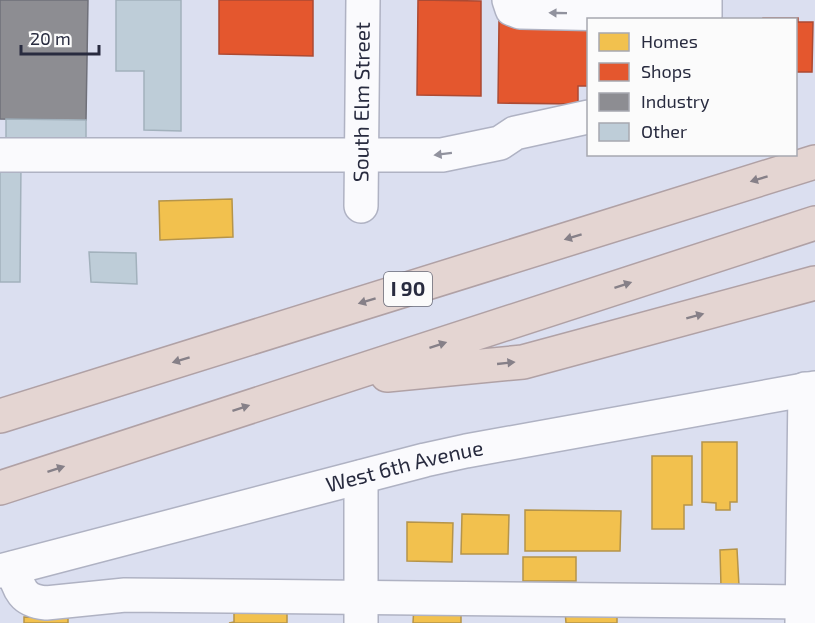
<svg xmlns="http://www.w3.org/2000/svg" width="815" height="623" font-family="'Exo 2',sans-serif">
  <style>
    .homes { fill: #f2c14e; stroke: #b5944a; stroke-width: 1.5 }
    .shops { fill: #e4572e; stroke: #ac4a33; stroke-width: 1.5 }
    .industry { fill: #8d8d92; stroke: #6f7079; stroke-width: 1.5 }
    .building { fill: #becdd8; stroke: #a2b1bc; stroke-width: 1.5 }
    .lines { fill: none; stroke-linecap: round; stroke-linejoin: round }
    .minor-casing { stroke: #afb2c3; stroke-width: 36 }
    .highway-casing { stroke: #b0a1a5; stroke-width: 36 }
    .minor { stroke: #fafafd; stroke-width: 33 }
    .highway { stroke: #e4d5d2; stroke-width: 33 }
    .oneway { fill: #91929e }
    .oneway2 { fill: #868088 }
    .labels { text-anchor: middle; stroke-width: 6; stroke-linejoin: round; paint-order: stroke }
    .shield { fill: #fbfbfb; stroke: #676977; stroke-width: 1.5 }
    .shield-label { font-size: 20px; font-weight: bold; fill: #282b3f }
    .street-label { font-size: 21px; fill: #282b3f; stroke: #fbfbfb }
  </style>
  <rect width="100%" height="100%" fill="#dbdff0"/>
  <!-- homes -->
  <path class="homes" d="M232,199L233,237L160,240L159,201Z
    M702,442H737V502H730V510H716V503L702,502Z
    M652,456H692V505H684V529H652Z
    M525,510L621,511L620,551H525Z
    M462,514L509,515L508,554H461Z
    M407,522L453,523L452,562L407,561Z
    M737,549L739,586L721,587L720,550Z
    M523,557H576V581H523Z
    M414,605L461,606V623H413Z
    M234,610H287V623H229L234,622Z
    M617,610V623H566L565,611Z
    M24,617L68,618V623H24Z"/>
  <!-- shops -->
  <path class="shops" d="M219,0H313V56L219,54Z
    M418,0L481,1V96L417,95Z
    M763,18H798V22H813L812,72H796V20H763Z
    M499,21H550L588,27V86H578V104L498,103Z"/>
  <!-- industry -->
  <path class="industry" d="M0,0H88L86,120L0,119Z"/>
  <!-- building -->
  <path class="building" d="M116,0H181V131L144,130V71H116Z
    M6,119L86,120V140L6,139Z
    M0,162L21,163L20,282H0Z
    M89,252L136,253L137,284L91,282Z"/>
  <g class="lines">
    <!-- minor casing -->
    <g class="minor-casing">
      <g id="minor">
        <path d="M509,0L512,9L520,12L705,16V0"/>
        <path d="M0,155H442L500,143L515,133L588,117"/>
        <path id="s1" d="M361,206L363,0"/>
        <path d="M13,568C19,589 22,601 46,603L125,595L802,602L815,606"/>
        <path id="s2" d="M0,571L425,460L466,451L815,388"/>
        <path d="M361,623V477"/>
        <path d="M802,623L805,389"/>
      </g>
    </g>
    <!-- highway casing -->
    <g class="highway-casing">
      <path id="highway" d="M387,375L523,362L815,283
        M0,416L815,162
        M0,488L815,223"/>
    </g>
    <!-- minor -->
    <use href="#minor" class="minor"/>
    <!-- highway -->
    <use href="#highway" class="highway"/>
  </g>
  <!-- one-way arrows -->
  <defs><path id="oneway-solid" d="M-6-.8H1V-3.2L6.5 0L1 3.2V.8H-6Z" transform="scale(1.5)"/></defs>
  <g class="oneway">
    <use href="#oneway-solid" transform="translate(558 13) rotate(-179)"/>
    <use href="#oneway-solid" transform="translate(443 154) rotate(173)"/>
  </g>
  <g class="oneway2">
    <use href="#oneway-solid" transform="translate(759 179) rotate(163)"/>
    <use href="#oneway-solid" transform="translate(573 237) rotate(163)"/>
    <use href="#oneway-solid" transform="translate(623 285) rotate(-18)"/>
    <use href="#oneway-solid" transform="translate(367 301) rotate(163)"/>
    <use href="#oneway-solid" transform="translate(695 316) rotate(-15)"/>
    <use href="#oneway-solid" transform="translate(438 345) rotate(-18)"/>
    <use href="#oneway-solid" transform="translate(181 360) rotate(163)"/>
    <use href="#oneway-solid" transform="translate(506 363) rotate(-6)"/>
    <use href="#oneway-solid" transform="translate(241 408) rotate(-18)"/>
    <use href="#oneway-solid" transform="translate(56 469) rotate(-18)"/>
  </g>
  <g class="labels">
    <!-- shield labels -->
    <rect class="shield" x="384" y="272" width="48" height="34" rx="4.5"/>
    <g class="shield-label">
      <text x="408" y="296">I 90</text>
    </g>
    <!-- street labels -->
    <g class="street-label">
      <text dy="7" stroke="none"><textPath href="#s1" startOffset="104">South Elm Street</textPath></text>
      <text dy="7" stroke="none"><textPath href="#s2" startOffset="418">West 6th Avenue</textPath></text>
    </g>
  </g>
  <!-- legend -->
  <rect x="587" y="18" width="210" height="138" fill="#fbfbfb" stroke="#a7a8b0" stroke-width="1.5"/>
  <rect x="599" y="33" width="30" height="18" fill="#f2c14e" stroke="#a7a8b0" stroke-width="1.5"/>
  <text x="641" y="48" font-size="18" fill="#282b3f">Homes</text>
  <rect x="599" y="63" width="30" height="18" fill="#e4572e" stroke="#a7a8b0" stroke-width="1.5"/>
  <text x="641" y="78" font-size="18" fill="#282b3f">Shops</text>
  <rect x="599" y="93" width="30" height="18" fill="#8d8d92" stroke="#a7a8b0" stroke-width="1.5"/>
  <text x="641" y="108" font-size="18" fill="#282b3f">Industry</text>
  <rect x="599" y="123" width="30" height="18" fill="#becdd8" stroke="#a7a8b0" stroke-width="1.5"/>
  <text x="641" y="138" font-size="18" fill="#282b3f">Other</text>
  <!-- scale -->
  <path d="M21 45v9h78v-9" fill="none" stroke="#282b3f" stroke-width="3"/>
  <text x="30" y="45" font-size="18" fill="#282b3f" stroke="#fbfbfb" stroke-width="4.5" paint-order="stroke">20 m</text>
</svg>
